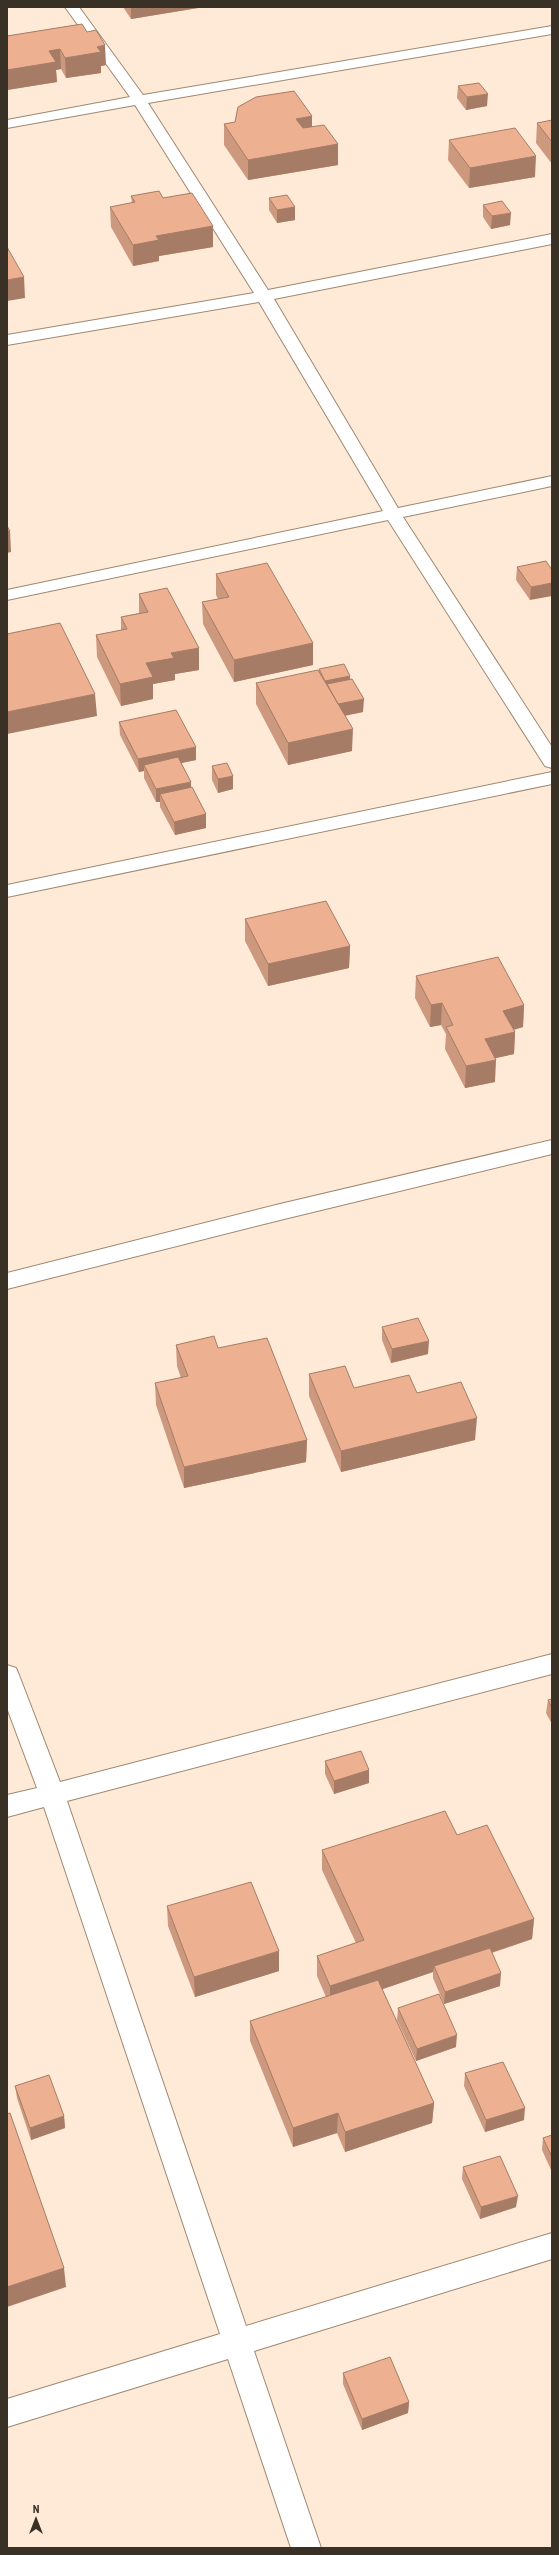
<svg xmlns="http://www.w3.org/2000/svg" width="559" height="2555" font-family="'Roboto Condensed',sans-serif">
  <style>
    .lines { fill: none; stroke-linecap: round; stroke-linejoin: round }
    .street-casing { stroke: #9f8871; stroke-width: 2 }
    .street { fill: #fff; fill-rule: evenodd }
    .wall { fill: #cc987e }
    .shaded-wall { fill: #a67c66 }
    .building { fill: #edb192; stroke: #a67c66 }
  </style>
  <rect width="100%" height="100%" fill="#ffead7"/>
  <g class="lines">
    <!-- street casing -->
    <g class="street-casing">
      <path id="street" d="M65,7H79L143,95L552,26V34L148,103L268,290L552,234V244L274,299L398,508L552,476V486L403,517L552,747V768L545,766L388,520L7,600V590L383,511L259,302L7,345V335L254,293L135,105L7,128V120L130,97Z
        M552,772V784L7,897V885Z
        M552,1140V1154L280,1220L7,1289V1273L280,1204Z
        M552,1654V1674L67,1801L246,2326L552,2233V2259L254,2351L321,2548H291L228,2359L7,2427V2399L220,2334L44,1807L7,1817V1795L37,1788L7,1708V1665L16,1668L19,1675L60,1782Z"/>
    </g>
    <!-- street -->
    <use href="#street" class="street"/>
  </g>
  <!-- wall -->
  <path class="wall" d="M123,7H204L131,19Z
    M82,24L106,65L101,66V73L66,78L61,69L56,70L57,82L7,90V36Z
    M458,86L487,106L466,110L457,98Z
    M552,120V164L536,143L537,123Z
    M224,124L312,127L338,144V165L248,180L224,145Z
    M449,140L535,177L469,188L448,160Z
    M131,196L163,198L213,226V247L159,256V261L133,266L111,227L110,207L132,203Z
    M269,198L295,207V220L277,223L269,210Z
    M483,205L510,225L491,229L483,217Z
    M546,561L530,600L516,580L517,567Z
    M216,574L313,643V665L234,682L203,624L202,602L218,599L216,595Z
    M139,594L199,670L175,674V680L153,684V699L121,706L97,657L96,635L121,630V617L139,613Z
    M319,669L350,676V680L363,712L345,716L352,751L288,765L256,704V683L319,671Z
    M119,722L196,760L181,763L191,782V787L206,814V828L175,835L160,807V802H156L144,778V771L139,772L120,735Z
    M212,766L233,789L218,793L212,780Z
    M245,919L350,946L349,968L268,986L245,941Z
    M416,976L524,1005L523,1027L514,1030L515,1032L514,1054L495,1058V1082L465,1088L445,1049L446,1034L441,1025L430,1027L415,998Z
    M382,1327L428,1354L391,1363L382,1340Z
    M176,1345L218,1348L307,1440L306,1462L184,1488L156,1405L155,1383L181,1378L177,1366Z
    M309,1374L354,1388L417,1393L475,1440L341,1472L309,1396Z
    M552,1699V1724L546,1713L548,1700Z
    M325,1761L369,1770V1783L334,1794L325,1774Z
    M457,1835L534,1919L532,1939L492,1953L500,1986L444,2004L433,1978V1972L382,1989L434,2103L432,2123L345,2152L337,2133L293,2147L250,2041V2021L326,1997L317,1976V1956L356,1943L322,1870V1850Z
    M167,1906L279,1971L195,1997L168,1926Z
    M398,2008L456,2047L416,2061L397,2020Z
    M465,2073L524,2120L485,2132L464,2086Z
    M15,2086L64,2116L65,2128L31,2140L17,2098Z
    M552,2135V2172L542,2150L543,2138Z
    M463,2167L516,2207L480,2219L462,2179Z
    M343,2373L409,2402L408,2413L362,2430L343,2384Z"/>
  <!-- shaded-wall -->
  <path class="shaded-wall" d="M131,7H204L131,19Z
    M105,45L106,65L101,66V73L66,78L65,58L97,47Z
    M60,49L61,69L56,70L57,82L7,90V70L49,51Z
    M488,94L487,106L466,110L467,97Z
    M312,116V136L296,139V119Z
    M338,144V165L248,180V160Z
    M536,156L535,177L469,188L470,168Z
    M295,207V220L277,223V210Z
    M511,213L510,225L491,229L492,216Z
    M213,226V247L159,256V261L133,266V245L156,236Z
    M24,277L25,298L7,301V280Z
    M7,531H10L11,552L7,553Z
    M552,583V596L530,600L531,587Z
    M313,643V665L234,682V660Z
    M199,648V670L175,674V680L153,684V699L121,706L120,684L146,663L171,653Z
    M350,676V689L325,694V681Z
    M95,694L97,716L7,734V712Z
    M364,699L363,712L337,717V704Z
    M353,729L352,751L288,765V743Z
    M196,747V760L147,770L144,765V771L139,772L138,759Z
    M233,776V789L218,793V779Z
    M191,782V795L160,794V802H156V789Z
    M206,814V828L175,835L174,822Z
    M350,946L349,968L268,986V964Z
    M442,1003L441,1025L430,1027L431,1005Z
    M524,1005L523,1027L501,1033L503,1011Z
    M515,1032L514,1054L483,1061L485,1039Z
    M496,1060L495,1082L465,1088L466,1066Z
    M429,1341L428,1354L391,1363L392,1349Z
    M477,1418L475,1440L341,1472V1451Z
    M307,1440L306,1462L184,1488V1467Z
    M369,1770V1783L334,1794V1781Z
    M534,1919L532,1939L436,1971L434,1966L433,1972L330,2007V1986Z
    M279,1951V1971L195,1997L194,1977Z
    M501,1973L500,1986L444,2004L445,1992Z
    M457,2035L456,2047L416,2061L417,2049Z
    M434,2103L432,2123L345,2152V2132Z
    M525,2108L524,2120L485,2132L486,2120Z
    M338,2113L337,2133L293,2147V2128Z
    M64,2116L65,2128L31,2140L30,2128Z
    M518,2196L516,2207L480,2219L481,2207Z
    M64,2268L66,2287L7,2307V2287Z
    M409,2402L408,2413L362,2430V2419Z"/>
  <!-- building -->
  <path class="building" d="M82,24L87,32L96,30L105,45L97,47L101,52L65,58L60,49L49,51L56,62L7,70V36Z
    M479,83L488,94L467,97L458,86Z
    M294,91L312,116L296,119L303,128L324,125L338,144L248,160L224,124L235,122L238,107L256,97Z
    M552,120V142L537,123Z
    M515,128L536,156L470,168L449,140Z
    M159,191L163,198L192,193L213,226L156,236L159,240L133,245L110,207L135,202L131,196Z
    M287,195L295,207L277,210L269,198Z
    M502,201L511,213L492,216L483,205Z
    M7,247L24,277L7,280Z
    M7,526L10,531H7Z
    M546,561L552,570V583L531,587L517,567Z
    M267,563L313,643L234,660L202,602L229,597L216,574Z
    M167,588L199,648L171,653L174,658L146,663L153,677L120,684L96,635L127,629L121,617L148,612L139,594Z
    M60,623L95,694L7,712V634Z
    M344,664L350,676L325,681L319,669Z
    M318,670L353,729L288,743L256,683Z
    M352,679L364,699L338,704L327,684Z
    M176,710L196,747L138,759L119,722Z
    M178,757L191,782L156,789L144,765Z
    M227,763L233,776L218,779L212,766Z
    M192,787L206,814L174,822L160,794Z
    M326,901L350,946L268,964L245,919Z
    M498,957L524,1005L503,1011L515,1032L485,1039L496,1060L466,1066L446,1027L453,1025L442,1003L431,1005L416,976Z
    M418,1318L429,1341L392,1349L382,1327Z
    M214,1336L218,1348L267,1338L307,1440L184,1467L155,1383L188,1376L176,1345Z
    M345,1366L354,1388L409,1375L417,1393L461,1382L477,1418L341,1451L309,1374Z
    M552,1699V1708L548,1700Z
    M361,1751L369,1770L334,1781L325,1761Z
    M445,1811L457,1835L487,1825L534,1919L330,1986L317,1956L364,1940L322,1850Z
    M251,1882L279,1951L194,1977L167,1906Z
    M490,1948L501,1973L445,1992L434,1966Z
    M378,1980L434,2103L345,2132L338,2113L293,2128L250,2021Z
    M439,1994L457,2035L417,2049L398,2008Z
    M503,2062L525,2108L486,2120L465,2073Z
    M49,2075L64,2116L30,2128L15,2086Z
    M10,2113L64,2268L7,2287V2114Z
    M552,2135V2157L543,2138Z
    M500,2156L518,2196L481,2207L463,2167Z
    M390,2357L409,2402L362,2419L343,2373Z"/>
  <!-- border -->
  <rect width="559" height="2555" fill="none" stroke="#393026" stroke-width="16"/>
  <!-- north arrow -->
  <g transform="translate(36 2519)" stroke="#ffead7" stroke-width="3" paint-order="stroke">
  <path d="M0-3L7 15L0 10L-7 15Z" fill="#393026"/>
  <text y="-6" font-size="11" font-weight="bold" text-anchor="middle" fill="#393026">N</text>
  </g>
</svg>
